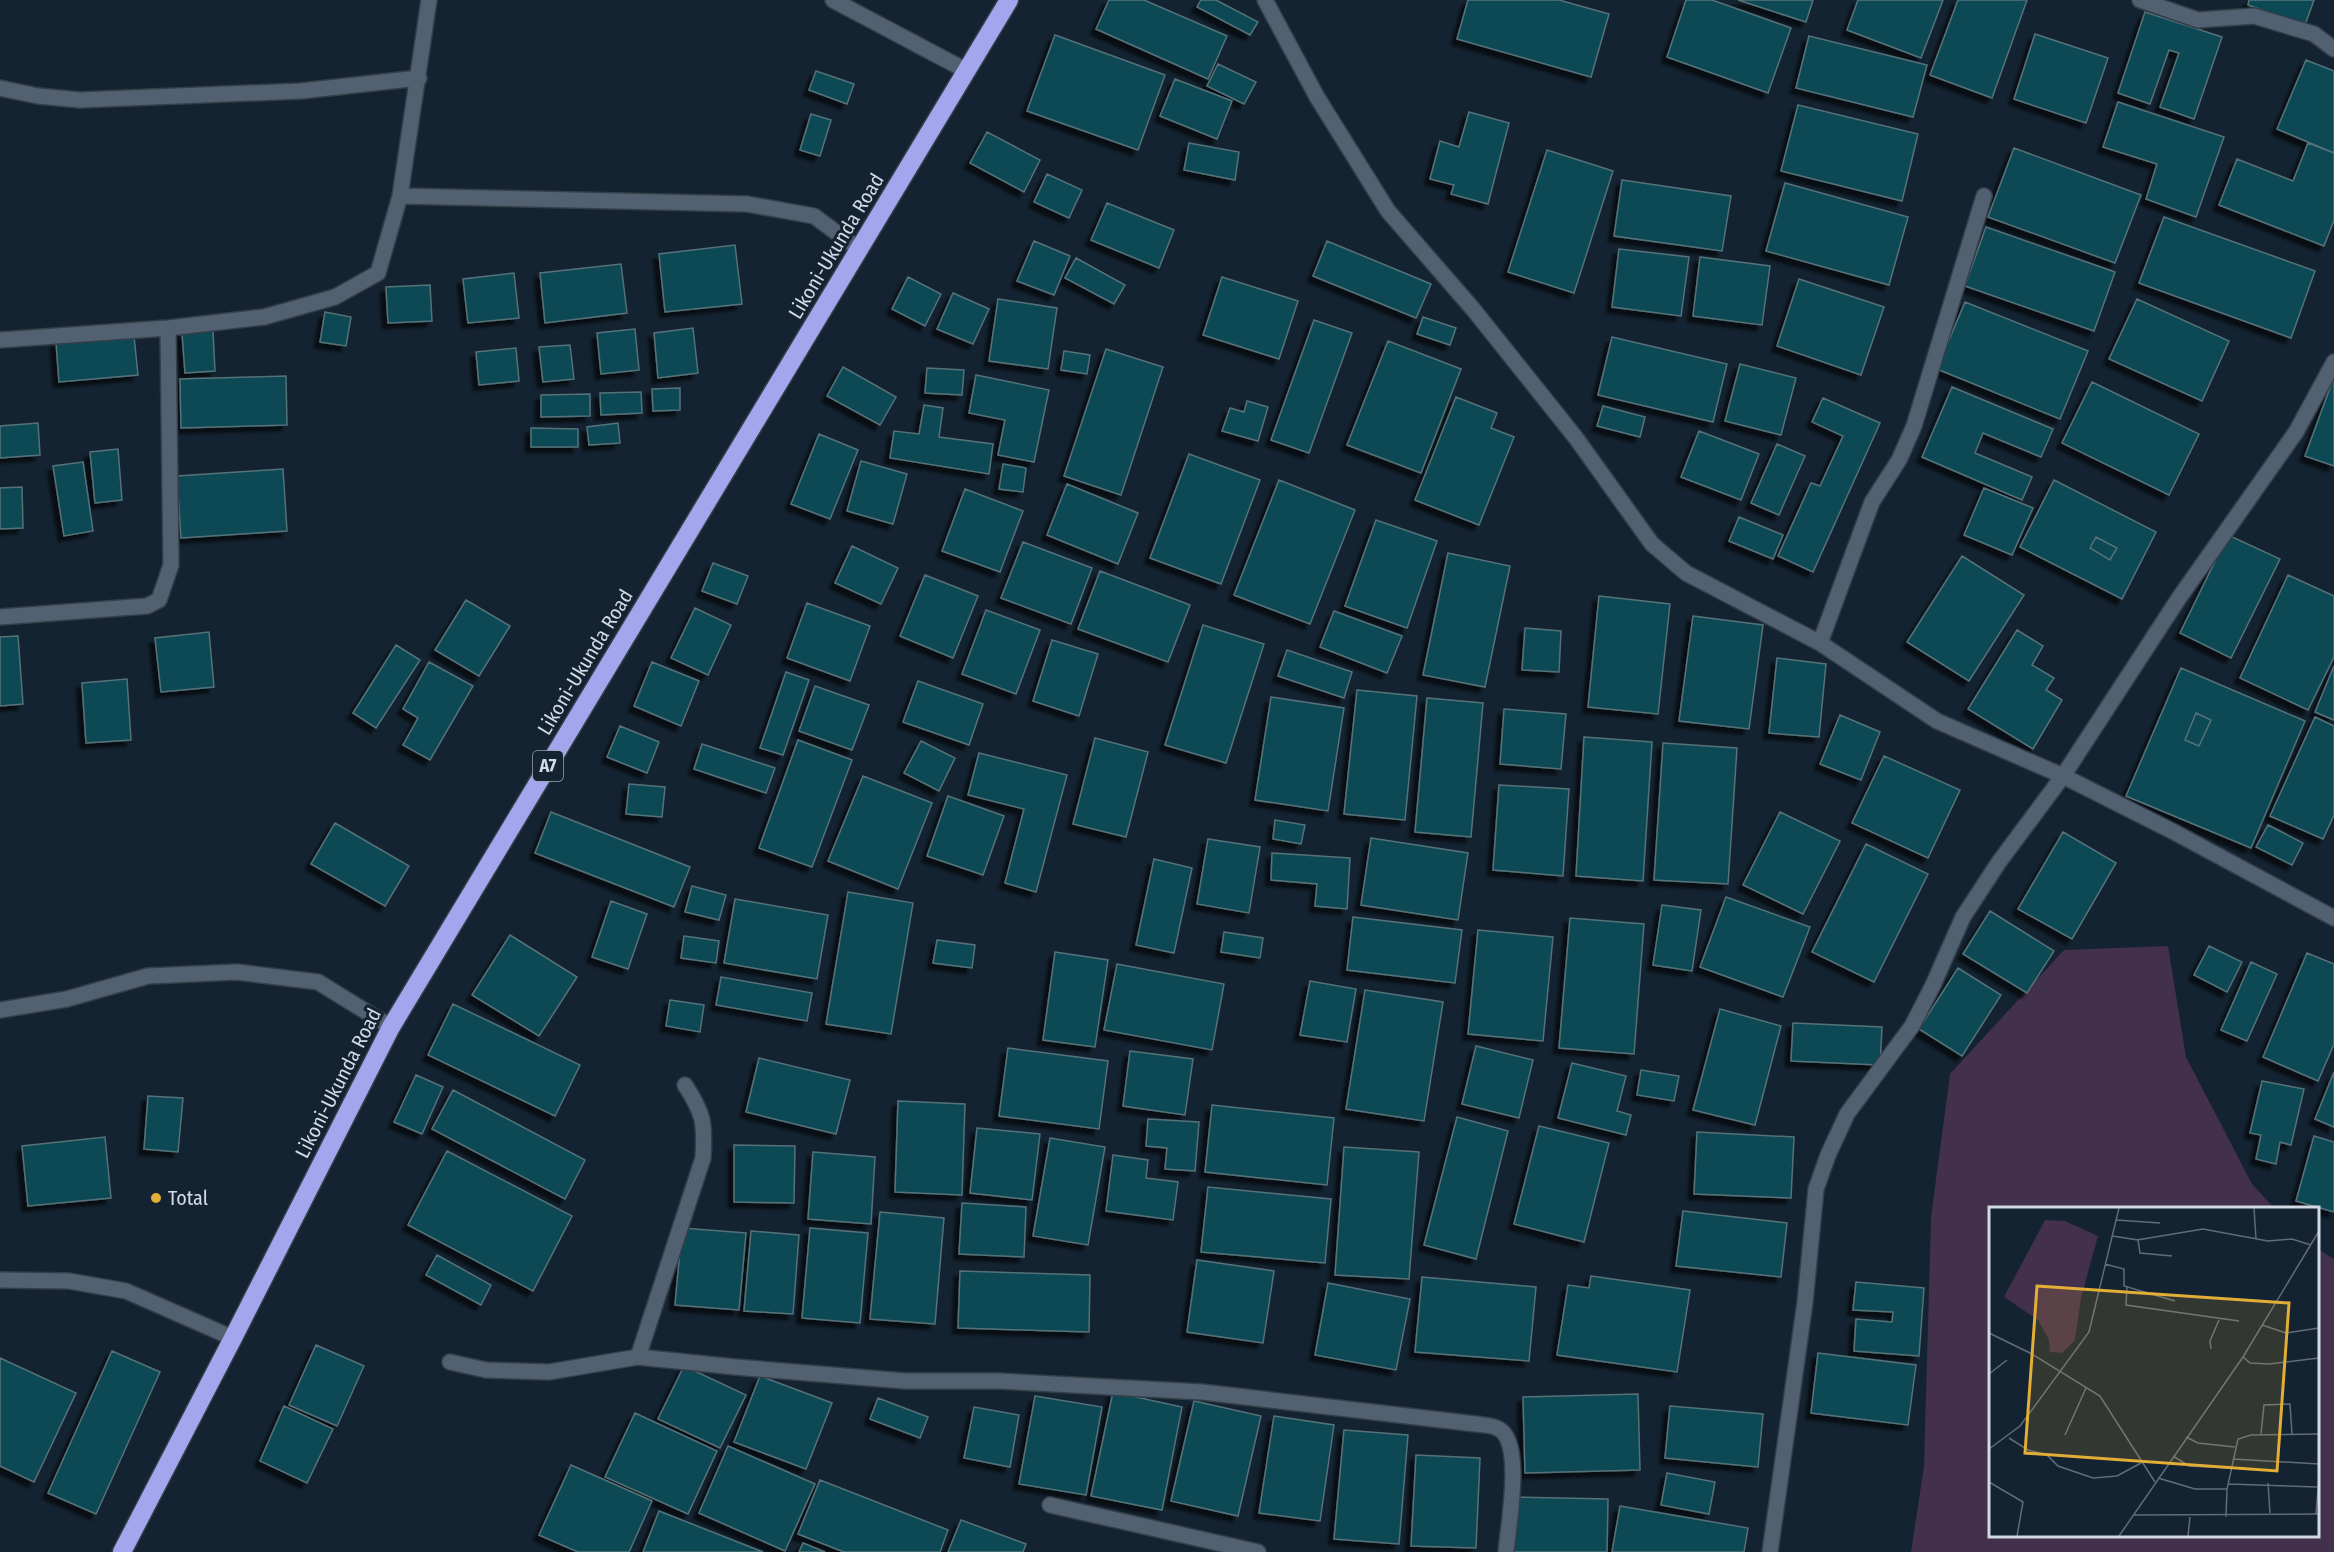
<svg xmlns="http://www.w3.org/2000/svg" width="2334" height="1552" font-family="'Fira Sans Condensed',sans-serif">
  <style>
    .green { fill: #42304c }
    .building { fill: #084854; stroke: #577279; stroke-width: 1.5; fill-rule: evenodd; filter: url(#shadow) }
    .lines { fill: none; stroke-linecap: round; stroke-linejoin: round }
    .minor-casing { stroke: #343e49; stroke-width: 18 }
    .highway-casing { stroke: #343e49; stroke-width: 21 }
    .minor { stroke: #516172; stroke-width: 15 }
    .highway { stroke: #a2a7ed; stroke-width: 18 }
    .poi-dot { fill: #e3ae35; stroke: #142331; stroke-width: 2 }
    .labels { text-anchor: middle; stroke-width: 6; stroke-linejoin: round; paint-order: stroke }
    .shield { fill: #142331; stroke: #99a4af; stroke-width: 1.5 }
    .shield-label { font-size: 18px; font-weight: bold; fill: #d2dbe5 }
    .street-label { font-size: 20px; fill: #d2dbe5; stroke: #142331 }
    .poi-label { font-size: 20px; fill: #d2dbe5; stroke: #142331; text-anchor: start }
    .inset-road { fill: none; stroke: #606d79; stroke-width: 1.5 }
    .view { fill: #e3ae35; fill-opacity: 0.15; stroke: #e3ae35; stroke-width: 3 }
    .inset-edge { fill: none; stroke: #d2dbe5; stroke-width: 3 }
  </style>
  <defs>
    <filter id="shadow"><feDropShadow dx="-5.5" dy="5.5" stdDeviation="1.5" flood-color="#0009"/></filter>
  </defs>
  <rect width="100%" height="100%" fill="#142331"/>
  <!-- green -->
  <path class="green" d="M2168,946L2186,1057L2252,1184L2274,1208H1990V1536H2318V1249L2334,1259V1552H1911L1924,1466L1931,1217L1950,1074L2064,950Z"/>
  <!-- building -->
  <path class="building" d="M1109,0H1144L1227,36L1208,79L1096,29Z
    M1201,0H1216L1258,22L1250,35L1197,7Z
    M1468,0H1559L1609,14L1591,77L1457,39Z
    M1686,0H1712L1791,28L1768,93L1667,57Z
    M1738,0H1813L1806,22Z
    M1858,0H1943L1921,58L1847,30Z
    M1958,0H2027L1992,98L1930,75Z
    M2249,0H2314L2305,25L2248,5Z
    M2145,12L2222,37L2194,119L2160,107L2179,53L2169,50L2150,104L2118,93Z
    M2035,34L2108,58L2086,123L2014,99Z
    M1055,35L1165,75L1138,150L1027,111Z
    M1809,36L1927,65L1913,117L1796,88Z
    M2306,60L2334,71V153L2277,129Z
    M1218,64L1256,82L1244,104L1207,86Z
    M816,71L854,84L847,104L809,90Z
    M1175,79L1232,101L1217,139L1160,116Z
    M2118,102L2224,137L2196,217L2146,199L2157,164L2103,147Z
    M1798,105L1918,134L1902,201L1781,171Z
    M1469,112L1509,123L1488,204L1451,194L1454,185L1430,179L1440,141L1459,147Z
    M811,114L831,120L820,156L800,150Z
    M987,132L1040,160L1024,192L970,163Z
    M1189,143L1239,152L1235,180L1184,170Z
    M2308,143L2334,153V220L2324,246L2219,205L2237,159L2293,181Z
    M2014,148L2141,195L2115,263L1988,217Z
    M1547,150L1613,171L1574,293L1508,272Z
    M1047,174L1082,190L1069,218L1034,202Z
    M1622,180L1731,196L1722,251L1614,236Z
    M1785,183L1908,217L1889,285L1766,251Z
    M1107,203L1174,230L1159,268L1091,240Z
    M2164,217L2315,271L2291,338L2139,283Z
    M1986,227L2115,272L2094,331L1965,286Z
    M1034,241L1070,256L1054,295L1017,281Z
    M1327,241L1431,284L1416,318L1313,276Z
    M735,245L742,304L665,312L659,254Z
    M1619,249L1689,257L1681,316L1612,307Z
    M1700,257L1770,266L1762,325L1693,316Z
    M1076,258L1125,285L1114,304L1065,278Z
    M621,264L627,313L545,323L540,273Z
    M514,273L519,318L468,323L463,279Z
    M908,277L941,294L925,326L892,309Z
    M1222,277L1298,301L1279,359L1203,335Z
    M1799,279L1884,307L1861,375L1777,346Z
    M430,285L432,321L388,323L386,287Z
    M953,293L989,309L973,344L937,329Z
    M998,299L1057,308L1048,369L989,361Z
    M2137,299L2229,341L2202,401L2109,359Z
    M1965,302L2088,351L2060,419L1937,369Z
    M325,312L351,317L346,346L320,342Z
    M1423,317L1456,328L1450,345L1417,334Z
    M1314,320L1352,333L1309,453L1271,440Z
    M693,328L698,373L658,378L654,333Z
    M635,329L639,370L601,374L597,333Z
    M213,331L215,371L185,373L182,333Z
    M134,336L138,375L59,382L56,342Z
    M1612,337L1727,364L1713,422L1598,395Z
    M1388,341L1461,369L1421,473L1347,445Z
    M570,345L574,379L543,382L539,347Z
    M516,348L519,381L479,385L476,352Z
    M1106,349L1163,367L1121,495L1064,476Z
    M1064,351L1090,355L1087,374L1061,370Z
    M1740,364L1796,378L1781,435L1725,421Z
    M843,367L896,397L880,425L827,396Z
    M927,368L964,370L962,395L925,393Z
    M976,375L1049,390L1034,462L998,455L1005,420L969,413Z
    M286,376L287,425L181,428L180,379Z
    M2334,377V466L2305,456Z
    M2092,382L2199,434L2169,495L2062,443Z
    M1952,387L2053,429L2041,457L1983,433L1975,453L2032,477L2022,500L1922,457Z
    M680,388V410L653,411L652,389Z
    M641,392L642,413L601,415L600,393Z
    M590,394V416L541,417V395Z
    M1456,397L1497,413L1491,428L1514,437L1479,525L1415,500Z
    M1823,398L1880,423L1813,572L1778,556L1811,483L1820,486L1843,436L1812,422Z
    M1247,401L1268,407L1258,441L1222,431L1230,408L1244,412Z
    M924,405L943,408L939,437L993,444L989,474L890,458L894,431L919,434Z
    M1603,406L1645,417L1640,437L1597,426Z
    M38,423L40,455L0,458V426Z
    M618,423L620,443L589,445L587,427Z
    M531,428L578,429V447H531Z
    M1699,431L1759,454L1741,500L1681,477Z
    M819,434L858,450L830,519L791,504Z
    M1777,444L1805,456L1779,515L1751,503Z
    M118,449L122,500L95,503L90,452Z
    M1189,454L1260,480L1221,584L1150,558Z
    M861,461L907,474L893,524L847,511Z
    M83,462L93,531L64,536L53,466Z
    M1003,464L1026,468L1023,492L999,489Z
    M283,469L287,531L181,538L177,476Z
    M1279,480L1355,510L1310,624L1234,595Z
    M2054,480L2156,532L2122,599L2020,547ZM2096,537L2117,548L2110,560L2090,548Z
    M1067,484L1138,513L1118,564L1047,535Z
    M22,487L23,528L0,529V488Z
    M1984,488L2033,508L2012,555L1964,535Z
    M965,489L1023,511L1000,572L942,551Z
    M1739,517L1783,535L1773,559L1729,541Z
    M1376,520L1437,541L1407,628L1345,606Z
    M2228,535L2280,559L2231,658L2180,633Z
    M2096,537L2117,548L2110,560L2090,548Z
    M1023,542L1092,568L1071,624L1001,598Z
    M852,546L898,568L881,604L835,583Z
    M1448,553L1510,566L1485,687L1423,675Z
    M1962,556L2024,595L1969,681L1907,642Z
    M713,563L748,576L737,604L702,591Z
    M1100,571L1190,605L1168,662L1078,629Z
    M925,575L978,596L953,658L900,636Z
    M2288,575L2334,596V657L2308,710L2240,678Z
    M1599,596L1670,604L1658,714L1588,707Z
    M466,600L510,626L479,676L435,650Z
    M807,603L870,626L850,681L787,658Z
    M695,608L731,625L708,675L671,658Z
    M986,610L1040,630L1016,694L962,674Z
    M1334,611L1402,636L1387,673L1320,647Z
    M1693,616L1763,625L1749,729L1679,721Z
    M1203,625L1264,644L1226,763L1165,745Z
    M1525,628L1561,631L1559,672L1522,670Z
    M2017,630L2043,646L2032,665L2054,678L2046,690L2062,700L2033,749L1968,709Z
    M209,632L214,687L161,692L155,638Z
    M18,636L23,704L0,706V637Z
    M1052,640L1098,654L1079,716L1033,701Z
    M396,645L420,660L376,728L353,713Z
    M1287,650L1352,672L1344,698L1278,676Z
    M1777,658L1826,664L1819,737L1769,733Z
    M429,662L473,686L430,760L403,745L418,718L403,709Z
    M652,662L699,681L681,726L634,706Z
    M2334,666V720L2315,712Z
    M2181,668L2305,721L2251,848L2126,796ZM2196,713L2211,720L2199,746L2185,740Z
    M786,672L809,680L783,755L760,748Z
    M127,679L131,740L86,743L82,683Z
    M918,681L983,704L969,745L903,722Z
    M815,686L869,705L852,750L799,731Z
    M1357,690L1417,696L1405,820L1344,814Z
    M1271,697L1344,708L1328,811L1255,800Z
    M1427,698L1483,703L1471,837L1415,832Z
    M1504,709L1566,714L1561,769L1500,764Z
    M2196,713L2211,720L2199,746L2185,740Z
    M1840,715L1880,732L1861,780L1820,764Z
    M2315,717L2334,726V815L2323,839L2270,816Z
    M620,726L659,742L647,773L607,757Z
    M1584,737L1652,742L1643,881L1576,876Z
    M1095,738L1148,752L1126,837L1073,824Z
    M798,740L852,760L812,867L759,848Z
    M921,741L955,758L939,791L904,773Z
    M1663,743L1737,748L1728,884L1654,880Z
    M702,744L775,768L766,793L694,769Z
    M979,753L1067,775L1036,892L1005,883L1024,809L968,795Z
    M1884,756L1960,790L1928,858L1852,823Z
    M863,776L932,803L898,889L828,861Z
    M629,784L665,787L662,817L626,814Z
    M1499,785L1569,789L1563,876L1493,870Z
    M948,796L1004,816L983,875L927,856Z
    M551,812L690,867L674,907L535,853Z
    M1780,812L1840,841L1803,914L1743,885Z
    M1275,820L1305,825L1301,844L1273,839Z
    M335,823L409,866L385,906L311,864Z
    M2268,825L2303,843L2292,865L2256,847Z
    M2063,832L2116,863L2072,939L2018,909Z
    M1371,838L1468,853L1458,920L1361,905Z
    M1208,839L1260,847L1249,913L1197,904Z
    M1866,844L1928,874L1874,982L1812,952Z
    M1272,853L1350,858L1347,909L1315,906L1317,884L1271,880Z
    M1154,859L1192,868L1174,953L1136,945Z
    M692,886L726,895L719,920L685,912Z
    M848,892L913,903L891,1034L826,1024Z
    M1726,897L1810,927L1783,997L1700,967Z
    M735,899L828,915L817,979L724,963Z
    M611,901L647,914L628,969L592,957Z
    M1662,905L1701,910L1692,971L1653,965Z
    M1990,911L2054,951L2027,993L1963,954Z
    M1353,917L1462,930L1455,983L1347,970Z
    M1570,918L1644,924L1634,1054L1559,1048Z
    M1478,930L1553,937L1543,1041L1468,1034Z
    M1224,932L1263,938L1260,958L1221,952Z
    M510,935L577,977L539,1036L472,995Z
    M684,936L719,941L716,963L681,958Z
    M937,940L975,945L972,968L933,963Z
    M2209,946L2242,962L2227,992L2194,975Z
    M1055,952L1108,960L1095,1047L1043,1040Z
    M2307,953L2334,964V1044L2318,1081L2263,1057Z
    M2251,962L2277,974L2247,1041L2221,1030Z
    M1117,964L1224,984L1212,1050L1104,1030Z
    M1958,968L2001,995L1962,1056L1919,1029Z
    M721,977L812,993L807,1021L716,1005Z
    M1310,981L1356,989L1347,1042L1300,1035Z
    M1365,990L1443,1002L1424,1121L1346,1109Z
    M670,1000L704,1005L700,1032L666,1026Z
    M453,1004L580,1065L555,1116L428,1055Z
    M1720,1009L1781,1026L1755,1125L1693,1110Z
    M1793,1023L1882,1027L1880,1065L1791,1061Z
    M1476,1046L1533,1060L1519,1118L1462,1104Z
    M1008,1048L1108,1061L1099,1129L999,1116Z
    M1130,1051L1193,1059L1185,1115L1123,1106Z
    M759,1058L850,1080L836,1134L746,1112Z
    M1572,1063L1626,1076L1617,1111L1631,1115L1626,1135L1558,1118Z
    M1641,1070L1679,1076L1674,1101L1637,1095Z
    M2334,1072V1127L2315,1119Z
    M416,1075L443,1087L422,1134L394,1122Z
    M2262,1081L2304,1089L2291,1145L2280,1142L2276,1164L2256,1159L2261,1135L2250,1133Z
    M453,1090L585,1160L565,1199L432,1129Z
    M148,1096L183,1098L178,1152L144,1149Z
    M898,1101L965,1104L962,1195L895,1192Z
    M1212,1105L1334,1118L1327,1185L1205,1172Z
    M1457,1117L1508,1131L1476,1259L1424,1245Z
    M1148,1119L1199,1122L1195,1171L1165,1169L1167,1148L1146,1146Z
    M1539,1126L1609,1143L1584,1242L1514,1224Z
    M977,1128L1040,1134L1032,1200L970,1193Z
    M1697,1132L1794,1137L1791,1198L1694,1194Z
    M2314,1136L2334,1142V1212L2296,1201Z
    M105,1137L111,1198L28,1206L22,1146Z
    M1050,1138L1105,1147L1088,1245L1033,1236Z
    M734,1145L795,1146L794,1203L734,1202Z
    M1344,1147L1419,1152L1409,1279L1335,1275Z
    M447,1151L572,1216L533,1291L408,1225Z
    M813,1152L875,1157L871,1224L808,1219Z
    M1113,1155L1148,1160L1146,1178L1178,1182L1173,1220L1106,1211Z
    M1208,1187L1331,1199L1325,1263L1201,1252Z
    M962,1203L1026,1207L1024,1257L959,1254Z
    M1683,1211L1787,1223L1781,1277L1676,1266Z
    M880,1212L944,1218L935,1324L870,1319Z
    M682,1228L746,1233L739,1310L675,1305Z
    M810,1228L868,1233L860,1323L802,1318Z
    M751,1231L799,1235L793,1314L744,1311Z
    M437,1255L491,1285L481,1305L426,1275Z
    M1197,1260L1274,1271L1263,1343L1187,1332Z
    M960,1271L1090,1275L1089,1332L958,1328Z
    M1591,1276L1690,1290L1677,1372L1557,1355L1568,1285L1589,1288Z
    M1422,1277L1536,1287L1529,1361L1415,1352Z
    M1856,1282L1924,1288L1919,1356L1854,1351L1856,1319L1892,1322L1893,1312L1853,1310Z
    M1328,1283L1410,1299L1396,1370L1315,1355Z
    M316,1345L364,1366L337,1426L289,1405Z
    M112,1351L160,1372L96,1514L48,1493Z
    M1818,1353L1916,1365L1908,1425L1811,1413Z
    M0,1358L76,1393L34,1482L0,1466Z
    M684,1366L746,1395L720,1448L658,1419Z
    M760,1376L832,1403L806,1469L734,1442Z
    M1113,1392L1182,1407L1162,1510L1091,1496Z
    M1638,1394L1640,1470L1525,1473L1523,1397Z
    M1035,1396L1102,1407L1086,1495L1019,1484Z
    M878,1398L928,1417L920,1438L870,1419Z
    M1194,1401L1261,1416L1238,1516L1171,1501Z
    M284,1406L333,1429L307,1483L260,1461Z
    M1670,1406L1763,1414L1758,1467L1665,1458Z
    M974,1407L1019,1415L1010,1467L964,1458Z
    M635,1413L717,1451L688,1514L605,1477Z
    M1274,1416L1334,1425L1320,1521L1259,1513Z
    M1344,1430L1408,1435L1399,1544L1334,1539Z
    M728,1446L815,1484L785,1551L699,1513Z
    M1416,1455L1480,1458L1476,1548L1411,1546Z
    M571,1465L652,1501L629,1552H578L539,1535Z
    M1667,1473L1715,1482L1709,1514L1661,1505Z
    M820,1480L948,1530L940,1552H844L798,1534Z
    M1513,1497L1608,1499L1607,1552H1512Z
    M1620,1506L1748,1528L1744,1552H1612Z
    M659,1511L763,1552H643Z
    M961,1520L1026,1544L1023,1552H948Z
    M803,1543L825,1552H799Z"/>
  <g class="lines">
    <!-- minor casing -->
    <g class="minor-casing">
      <path id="minor" d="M833,0L967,71
        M1265,0L1317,97L1388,211L1473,309L1576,438L1652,544L1686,573L1820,643L1937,721L2063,776L2174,832L2334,918
        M2140,0L2198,20L2254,16L2314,34L2334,49
        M0,88L38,96L80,100L301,91L419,78
        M400,196L747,204L814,216L860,250
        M0,340L168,328L264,317L335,297L378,273L400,196L429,0
        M0,617L147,606L159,600L171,565L168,328
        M1820,643L1872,502L1899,460L1914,426L1984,196
        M0,1010L67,999L148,976L237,972L318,982L391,1027
        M0,1280L69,1281L126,1291L233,1338
        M638,1357L703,1158C705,1123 704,1114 685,1085
        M450,1362L486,1370L549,1372L638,1357L735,1367L905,1381H999L1202,1392L1476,1424C1483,1425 1493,1425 1499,1429C1524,1443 1508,1526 1506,1552
        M1050,1505L1258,1552
        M1770,1552L1805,1302L1816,1189L1828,1155L1847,1114L1912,1026L1933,985L1963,917L1999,862L2063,776L2179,598L2296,432L2334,362"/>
    </g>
    <!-- highway casing -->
    <g class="highway-casing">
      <path id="highway" d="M122,1552L233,1338L391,1027L1009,0"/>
    </g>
    <!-- minor -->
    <use href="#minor" class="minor"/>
    <!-- highway -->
    <use href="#highway" class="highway"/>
  </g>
  <!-- markers -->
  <circle class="poi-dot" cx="156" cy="1198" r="6"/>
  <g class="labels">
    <!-- shield labels -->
    <rect class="shield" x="533" y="751" width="30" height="30" rx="4.5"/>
    <g class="shield-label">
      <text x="548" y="772">A7</text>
    </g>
    <!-- street labels -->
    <g class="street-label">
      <text transform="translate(836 246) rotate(-59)" y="7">Likoni-Ukunda Road</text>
      <text transform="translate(585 662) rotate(-59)" y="7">Likoni-Ukunda Road</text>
      <text transform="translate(338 1083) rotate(-63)" y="7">Likoni-Ukunda Road</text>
    </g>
    <!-- poi labels -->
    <g class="poi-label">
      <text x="168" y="1205">Total</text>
    </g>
  </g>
  <!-- overview -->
  <g transform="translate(1989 1207)">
    <rect width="330" height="330" fill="#142331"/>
    <path d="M56,13L76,14L109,29L92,91L86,133L73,146L61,145L60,133L49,113L15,90Z" fill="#42304c"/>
    <path class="inset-road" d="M265,1L267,32M127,13L171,16M123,29L149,33L151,46L183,49M148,33L214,22L279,34L303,32L322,38M116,57L135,62V79L186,94M138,79L137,98L250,114M273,118L297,126L330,121M0,126L41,146L111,189L166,275M222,142L221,134L230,113M254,150L261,156L280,157L330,151M0,167L18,153M272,227L275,198L301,197L303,227M76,228L97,181M197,230L209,236L246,240M20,231L39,243L58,248L69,259L104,271L128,269L152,256M0,242L31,219L100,125L130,1M184,249L200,259L242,261M244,252L330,257M169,271L206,282H238M0,275L34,295L28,329M279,276L281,306M239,277L328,280M327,307L330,270M144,308L330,307M237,310L238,282L249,232L262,228L330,227M130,329L254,150L330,24M199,329L201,310"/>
    <path class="view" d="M48,79L300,96L288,264L36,246Z"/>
    <rect width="330" height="330" class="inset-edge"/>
  </g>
</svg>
